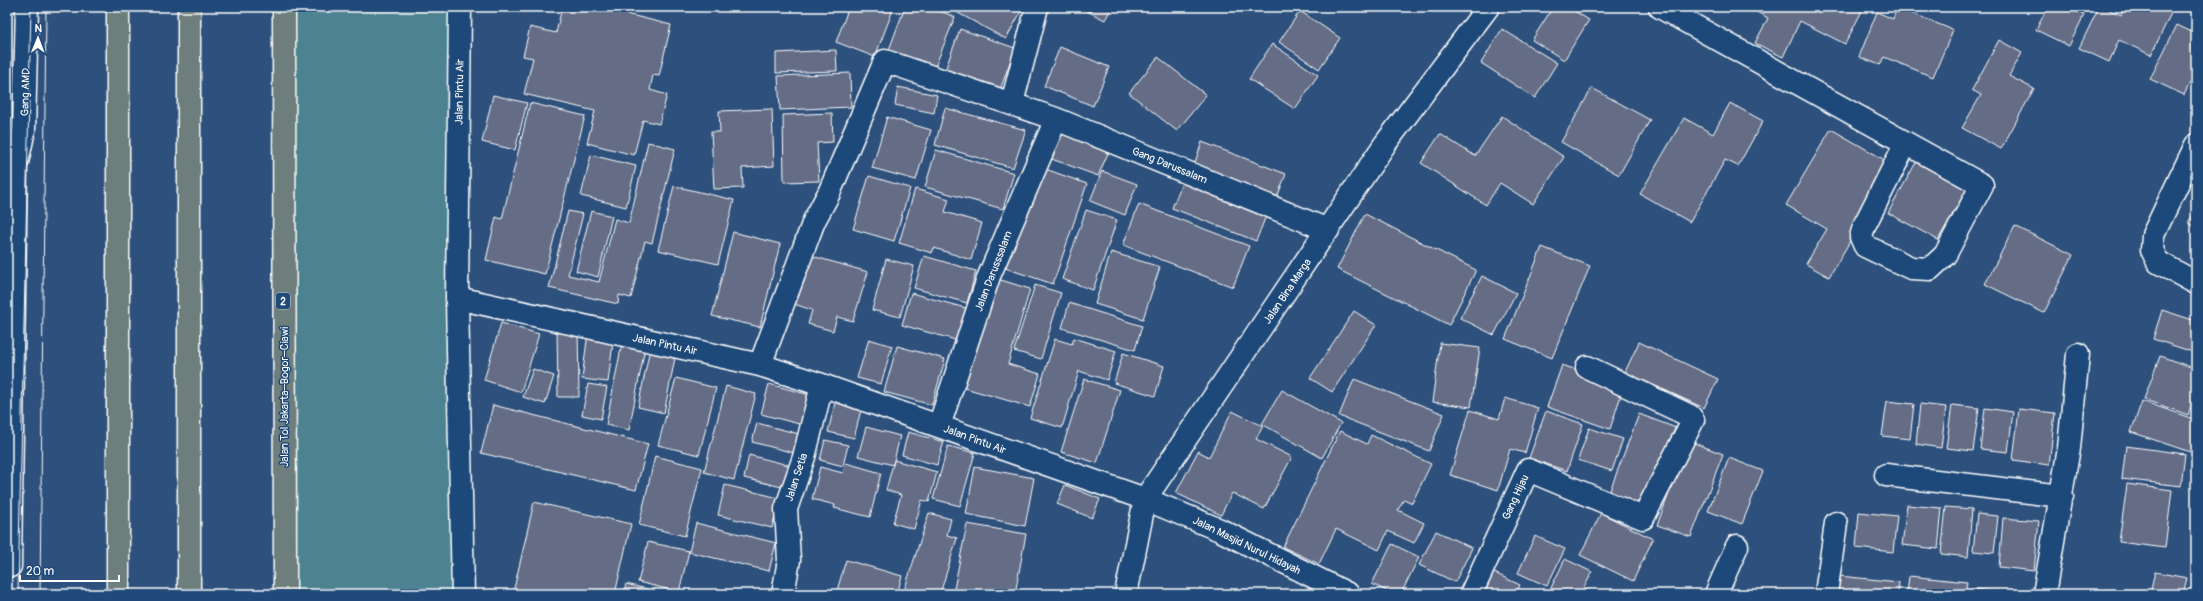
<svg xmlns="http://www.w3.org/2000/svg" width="2203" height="601" font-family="Pangolin,sans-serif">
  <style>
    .green { fill: #4e8391; stroke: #a6c1c8 }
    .building { fill: #656d86; stroke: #fff }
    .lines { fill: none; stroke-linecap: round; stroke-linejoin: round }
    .minor-casing { stroke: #fff; stroke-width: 25 }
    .tertiary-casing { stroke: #fff; stroke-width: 25 }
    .motorway-casing { stroke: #fff; stroke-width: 25 }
    .minor { stroke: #1f4a7a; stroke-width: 22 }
    .tertiary { stroke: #1f4a7a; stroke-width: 22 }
    .motorway { stroke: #6d7e7c; stroke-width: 22 }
    .tram { stroke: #fff; stroke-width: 1 }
    .labels { text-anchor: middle; stroke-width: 3; stroke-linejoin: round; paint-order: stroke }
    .shield { fill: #1f4a7a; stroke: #bcc9d7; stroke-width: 1 }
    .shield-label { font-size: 10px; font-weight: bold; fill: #fff }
    .street-label { font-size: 11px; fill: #fff; stroke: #1f4a7a }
  </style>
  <rect width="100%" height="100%" fill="#2d517c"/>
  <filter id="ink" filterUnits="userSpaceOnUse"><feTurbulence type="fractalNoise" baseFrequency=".025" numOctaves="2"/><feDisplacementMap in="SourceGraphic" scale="8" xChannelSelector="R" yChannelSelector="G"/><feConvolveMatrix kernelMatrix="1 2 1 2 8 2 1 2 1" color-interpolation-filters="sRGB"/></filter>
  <g filter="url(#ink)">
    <!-- green -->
    <path class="green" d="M281,7H460V594H285Z"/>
    <!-- building -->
    <path class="building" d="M562,7H598L671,25L659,76L653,75L650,90L667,95L659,124L643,120L634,155L587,143L595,111L524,94L533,58L523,56L530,27L556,33Z
      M849,7H894L875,57L836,42Z
      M905,7H930L955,17L933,72L887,55Z
      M947,7H1021L1023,8L1006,39Z
      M1079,7H1112L1105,20Z
      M1553,7H1568L1589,20L1564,60L1532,40Z
      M1747,7H1864L1845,44L1800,21L1783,57L1755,43L1768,18Z
      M1897,7L1953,30L1933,77L1884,57L1880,65L1859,57L1877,12L1893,19Z
      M2039,7H2066L2084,15L2069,46L2036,30L2046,10Z
      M2099,7H2104L2121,15L2125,7H2174L2151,55L2119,40L2109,62L2079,48Z
      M7,10L12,11L7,39Z
      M1300,11L1340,38L1319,69L1279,42Z
      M2177,25L2196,34V71L2184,95L2150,79Z
      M960,29L1015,48L999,93L944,73Z
      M1502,29L1557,63L1535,98L1481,63Z
      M1999,40L2022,53L2009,76L2034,89L2001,149L1962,128L1981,95L1972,90Z
      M1272,44L1318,75L1295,109L1249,79Z
      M1060,47L1109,67L1093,106L1044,86Z
      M7,49L19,52L13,82L7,81Z
      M836,50L837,71L776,73V53Z
      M1158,57L1206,95L1177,131L1129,93Z
      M850,73L851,107L780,110L778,76Z
      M898,87L937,95L934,113L895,105Z
      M1592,88L1650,120L1619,175L1561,142Z
      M493,95L527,103L515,150L482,142Z
      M530,103L585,116L545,274L486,260L496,217L502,219Z
      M1730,103L1763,121L1738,166L1725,160L1690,222L1640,194L1684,118L1713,134Z
      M945,108L1026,130L1013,168L935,145Z
      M772,109L774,166L742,168L743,188L714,189L711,132H720L719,111Z
      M832,113L833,142L817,143L819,181L784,182L783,115Z
      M7,116L18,118L13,141L7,139Z
      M1502,116L1564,157L1533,204L1500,183L1486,205L1421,163L1440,134L1475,156Z
      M887,117L931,130L916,180L872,168Z
      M1831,129L1890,163L1856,231L1829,277L1806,264L1827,229L1786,205Z
      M1059,132L1109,151L1098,176L1049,158Z
      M648,142L675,149L652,243L645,241L631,298L619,295L618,304L549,288L568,211L583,214L568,275L599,282L615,219L629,223Z
      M1202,142L1286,174L1276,200L1193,168Z
      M936,150L1014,173L1003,209L925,187Z
      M591,155L636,166L626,207L581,196Z
      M1919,157L1969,185L1938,240L1888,213Z
      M1040,167L1087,184L1053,284L1005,268Z
      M1102,171L1137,184L1125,215L1090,201Z
      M869,176L910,188L894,241L853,229Z
      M1184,178L1268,211L1256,241L1172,208Z
      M674,186L734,200L718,264L658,250Z
      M915,189L949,199L945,212L982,223L971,260L934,248L932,253L899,243Z
      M1139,204L1249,246L1233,287L1123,245Z
      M1086,210L1117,220L1093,290L1062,279Z
      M591,211L612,216L598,277L576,271Z
      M2196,212V228L2188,222Z
      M1365,214L1476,270L1449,325L1337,269Z
      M2015,226L2073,255L2044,313L1985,284Z
      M733,232L780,244L760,327L712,316Z
      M1542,247L1590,266L1552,358L1505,339Z
      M1111,252L1160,267L1143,319L1095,304Z
      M805,254L868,272L853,321L837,317L833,331L808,324L812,310L791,303Z
      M924,256L976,271L967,303L914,288Z
      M886,259L914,266L900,317L872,310Z
      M1482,276L1516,293L1494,335L1460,318Z
      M991,277L1030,289L1008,364L1040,374L1030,407L958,386Z
      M1035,285L1061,293L1041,359L1014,351Z
      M911,293L969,309L959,341L902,325Z
      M1069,303L1142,326L1135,350L1062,328Z
      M2162,310L2196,321V353L2153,339Z
      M1354,311L1376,325L1332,392L1310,378Z
      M501,323L539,334L521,392L484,380Z
      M557,326H578L579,397H558Z
      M588,332L614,335L608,382L582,379Z
      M1074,338L1116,351L1107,380L1079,371L1062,428L1030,418L1055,339L1072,344Z
      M869,339L892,346L881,384L857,378Z
      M1639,342L1718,379L1704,408L1625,372Z
      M622,343L645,348L629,430L606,425Z
      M1440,343L1480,348L1471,407L1432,402Z
      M897,346L945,359L932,405L884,392Z
      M650,348L676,353L664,413L638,407Z
      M1123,353L1164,366L1155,396L1114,383Z
      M2160,356L2196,369V392L2188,415L2144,399Z
      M1562,365L1624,386L1610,429L1547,407Z
      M533,369L554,376L545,404L523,397Z
      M676,378L716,388L699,455L658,445Z
      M1084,379L1120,390L1097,463L1061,452Z
      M1354,379L1444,414L1429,451L1339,416Z
      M588,384L607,387L601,419L582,415Z
      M769,384L814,396L807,426L761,414Z
      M726,386L756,394L734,480L704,472Z
      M1282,390L1341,423L1322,458L1262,424Z
      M1505,398L1538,408L1525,453L1510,449L1498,490L1450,475L1470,410L1499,419Z
      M836,399L862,406L854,438L828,432Z
      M1887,401L1914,404L1910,439L1882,436Z
      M2142,401L2196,420V454L2131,432Z
      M1920,404L1946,407L1941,448L1916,444Z
      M493,405L648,444L636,490L481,453Z
      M1952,405L1979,408L1973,451L1946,448Z
      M1985,408L2013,412L2008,452L1980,449Z
      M2019,409L2055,413L2049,465L2013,460Z
      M1232,411L1263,426L1256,439L1292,457L1264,509L1232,493L1221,515L1176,493L1198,451L1209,457Z
      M1546,411L1583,424L1567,471L1529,458Z
      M1639,414L1676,428L1646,507L1609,493Z
      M757,423L803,435L798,454L752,442Z
      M866,427L900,436L893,465L858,456Z
      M1589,428L1623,439L1612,471L1578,460Z
      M1340,431L1367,444L1371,435L1431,464L1412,503L1404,499L1398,510L1424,523L1414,543L1388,531L1379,550L1336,529L1319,564L1283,547Z
      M908,432L944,442L937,465L902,455Z
      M825,440L848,445L843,466L820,460Z
      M1689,441L1723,454L1691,537L1657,525Z
      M948,446L975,453L960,506L933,499Z
      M2126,446L2185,454L2181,486L2122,479Z
      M749,455L792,466L786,488L744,478Z
      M655,456L702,468L685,536L639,525Z
      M1729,458L1763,471L1742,524L1708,511Z
      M894,460L937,472L929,502L922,500L914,529L893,523L901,495L886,490Z
      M846,463L881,473L870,517L834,508L835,505L812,499L820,467L843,473Z
      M975,467L1034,478L1025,526L966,514Z
      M2127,484L2172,490L2165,548L2119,542Z
      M725,485L779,498L772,528L718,515Z
      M1065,485L1100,499L1092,518L1057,504Z
      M534,502L631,524L615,594L513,593Z
      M1907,505L1942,508L1938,549L1902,545Z
      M1946,507L1972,509L1968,557L1941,554Z
      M1859,512L1897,516L1893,552L1856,548Z
      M929,513L951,519L947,535L957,538L940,594H903Z
      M1601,513L1653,539L1633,581L1580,555Z
      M1977,514L1998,516L1994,553L1973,551Z
      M2003,518L2039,521L2034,571L1999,567Z
      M696,523L776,543L769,571L689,552Z
      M967,524L1026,534L1015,594H953Z
      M1436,531L1472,548L1455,582L1419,565Z
      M1535,536L1565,549L1547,586L1518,573Z
      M648,542L689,551L679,592L638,582Z
      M1392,544L1419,557L1401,594H1393L1372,584Z
      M1565,559L1592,572L1584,588L1595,594H1548Z
      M846,560L902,576L897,594H836Z
      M1486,569L1520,585L1516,594H1475Z
      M2155,572L2187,578L2183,594H2150Z
      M1839,576L1899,582L1898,594H1837Z
      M1909,576L1967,582L1965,594H1907Z
      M626,584L668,594H623Z
      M1973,589L2027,594H1972Z"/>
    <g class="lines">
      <!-- minor casing -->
      <g class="minor-casing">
        <path id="minor" d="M460,7L457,298L760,365L822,385L1145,499L1220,530L1348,594
          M1660,7L1982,185L1945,255L1930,269L1911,268L1865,246L1861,237L1864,226L1906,143
          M1012,103L1037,7
          M2196,145L2153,235L2152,250L2158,262L2196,283
          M7,165L16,167L24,130L27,7
          M457,298L463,594
          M760,365L814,221L829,193L885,61L1056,119L1328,230
          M939,426L989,276L1056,119
          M1886,475L2062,496
          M10,566L16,167
          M783,594L789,560L786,509L804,457L822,385
          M1471,594L1528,470L1643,518L1691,424L1693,420L1690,416L1587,367
          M1716,594L1737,546
          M1826,594L1836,523
          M2044,594L2069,448L2078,354"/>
      </g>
      <!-- tertiary casing -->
      <g class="tertiary-casing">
        <path id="tertiary" d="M1126,594L1145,499L1385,144L1488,7"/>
      </g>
      <!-- motorway casing -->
      <g class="motorway-casing">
        <path id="motorway" d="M118,7V594
          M189,7V594
          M284,7L285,594"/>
      </g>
      <!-- minor -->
      <use href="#minor" class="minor"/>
      <!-- tertiary -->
      <use href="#tertiary" class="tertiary"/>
      <!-- motorway -->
      <use href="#motorway" class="motorway"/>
      <!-- tram -->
      <path class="tram" d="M18,594L31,7
        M40,594L46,7"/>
    </g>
  </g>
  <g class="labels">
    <!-- shield labels -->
    <rect class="shield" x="276" y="293" width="14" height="16" rx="3"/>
    <g class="shield-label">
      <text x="283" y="305">2</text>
    </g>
    <!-- street labels -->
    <g class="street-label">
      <text transform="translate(25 92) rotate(-88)" y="4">Gang AMD</text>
      <text transform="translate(459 92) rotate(-89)" y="4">Jalan Pintu Air</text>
      <text transform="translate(1170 165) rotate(22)" y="4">Gang Darussalam</text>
      <text transform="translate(993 271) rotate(-69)" y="4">Jalan Darusssalam</text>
      <text transform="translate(1287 291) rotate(-56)" y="4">Jalan Bina Marga</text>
      <text transform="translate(665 344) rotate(12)" y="4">Jalan Pintu Air</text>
      <text transform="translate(284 397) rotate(-90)" y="4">Jalan Tol Jakarta–Bogor–Ciawi</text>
      <text transform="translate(975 439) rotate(20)" y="4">Jalan Pintu Air</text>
      <text transform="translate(796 477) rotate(-72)" y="4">Jalan Setia</text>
      <text transform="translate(1515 497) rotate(-65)" y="4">Gang Hijau</text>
      <text transform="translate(1247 545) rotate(26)" y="4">Jalan Masjid Nurul Hidayah</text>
    </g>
  </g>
  <!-- margin -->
  <rect width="2203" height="601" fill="none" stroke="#1f4a7a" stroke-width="24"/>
  <rect x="12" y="12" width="2179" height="577" fill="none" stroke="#fff" stroke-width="1.5" filter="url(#ink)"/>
  <!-- north arrow -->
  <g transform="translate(38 38) rotate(1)" stroke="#1f4a7a" stroke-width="3" paint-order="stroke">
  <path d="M0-3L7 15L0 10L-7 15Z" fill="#ffffff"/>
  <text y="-6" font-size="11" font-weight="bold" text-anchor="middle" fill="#ffffff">N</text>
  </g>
  <!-- scale -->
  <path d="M20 575v6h99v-6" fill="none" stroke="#ffffff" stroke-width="2"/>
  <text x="26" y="575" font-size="12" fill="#ffffff" stroke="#1f4a7a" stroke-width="3" paint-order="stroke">20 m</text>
</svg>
